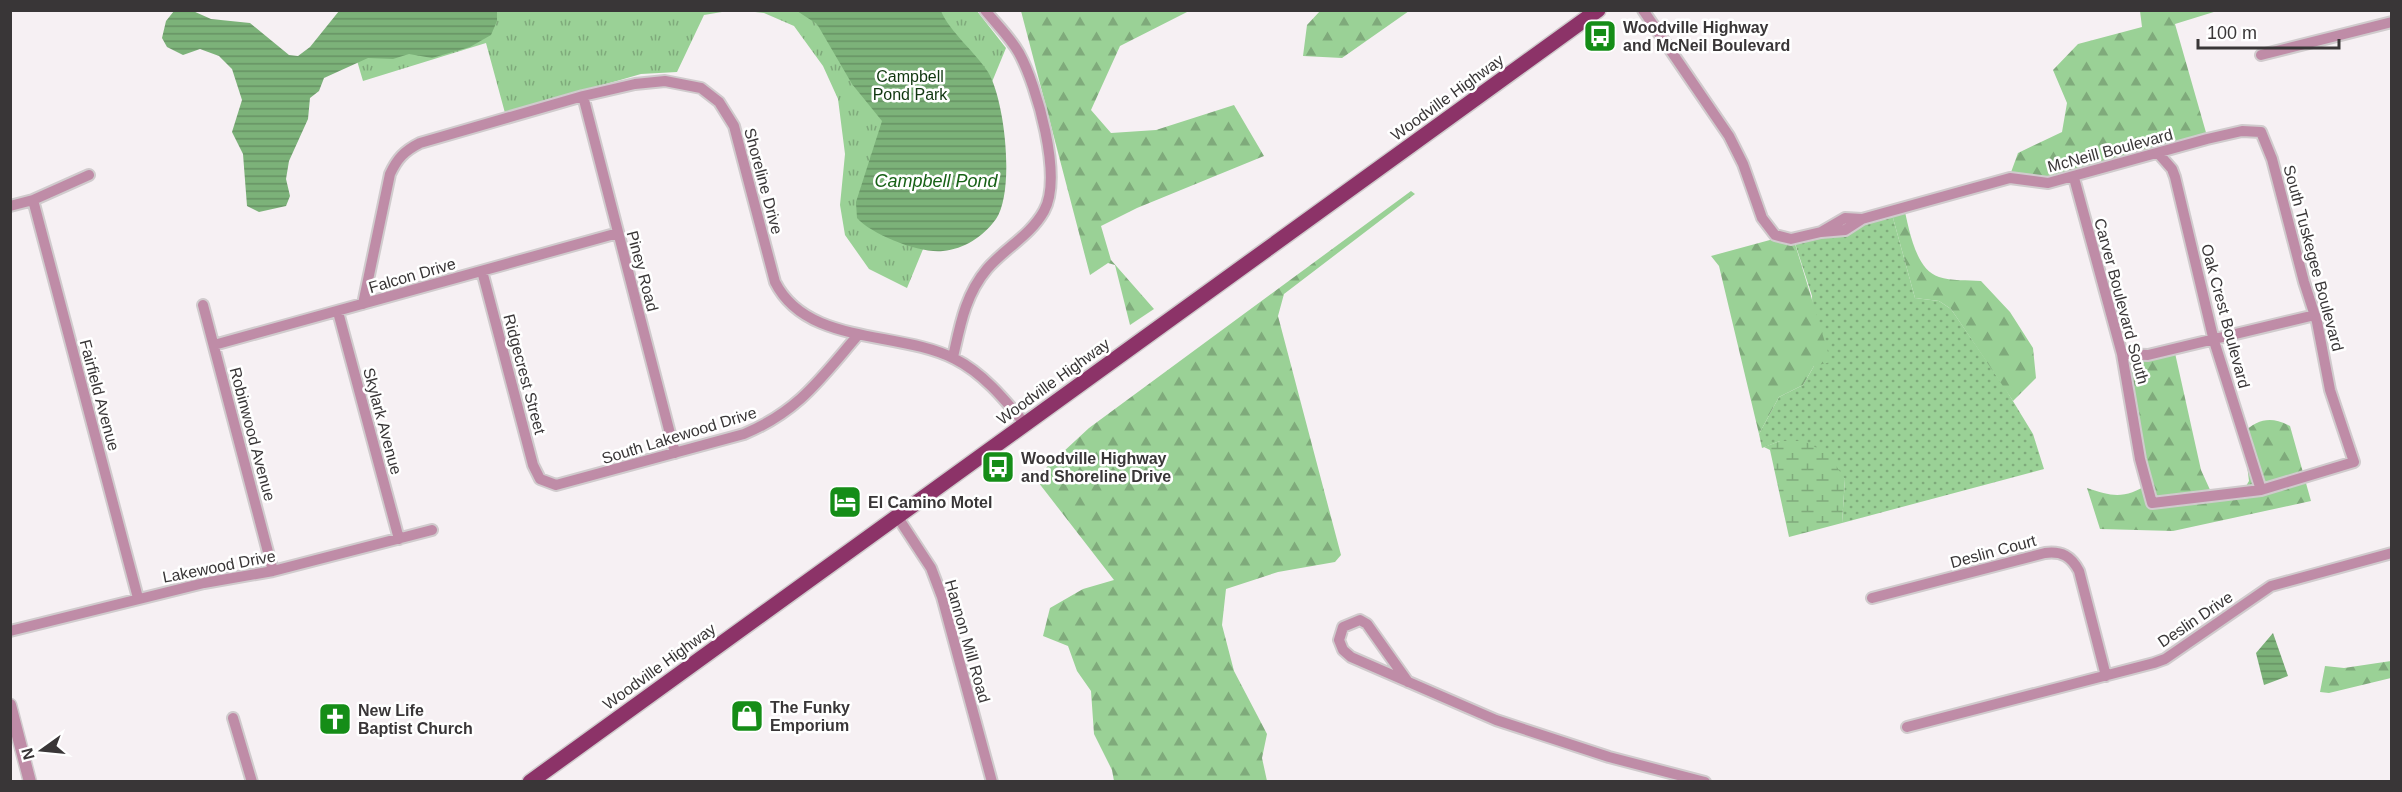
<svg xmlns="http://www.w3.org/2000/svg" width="2402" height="792" font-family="Helvetica,sans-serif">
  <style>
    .grass { fill: url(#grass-dots) }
    .forest { fill: url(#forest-firs) }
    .wetland { fill: url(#wetland-marsh) }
    .park { fill: url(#park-tufts) }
    .water { fill: url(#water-rules) }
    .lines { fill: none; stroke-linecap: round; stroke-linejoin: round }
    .minor-casing { stroke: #d0cbcd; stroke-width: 14 }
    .tertiary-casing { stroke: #d0cbcd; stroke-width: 15 }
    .primary-casing { stroke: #d0cbcd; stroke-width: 18 }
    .minor { stroke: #bf8ca7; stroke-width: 10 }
    .tertiary { stroke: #bf8ca7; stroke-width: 12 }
    .primary { stroke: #8c3368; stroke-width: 15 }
    .labels { text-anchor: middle; stroke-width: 5; stroke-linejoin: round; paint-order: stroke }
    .poi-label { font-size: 16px; font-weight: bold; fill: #393637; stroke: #fff; text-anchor: start }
    .park-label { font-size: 16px; fill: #10360f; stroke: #fff }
    .street-label { font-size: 16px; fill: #393637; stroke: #fff }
    .water-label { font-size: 18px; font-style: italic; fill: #176216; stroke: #fff }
  </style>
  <defs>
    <pattern id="grass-dots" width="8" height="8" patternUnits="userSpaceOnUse" patternTransform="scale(1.5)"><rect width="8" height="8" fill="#9ad196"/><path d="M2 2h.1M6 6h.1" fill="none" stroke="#7faa7b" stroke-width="1.8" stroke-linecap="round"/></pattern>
    <pattern id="forest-firs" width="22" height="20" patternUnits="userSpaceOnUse" patternTransform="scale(1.5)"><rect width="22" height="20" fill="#9ad196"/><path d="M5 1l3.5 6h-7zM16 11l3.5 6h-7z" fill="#7faa7b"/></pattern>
    <pattern id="wetland-marsh" width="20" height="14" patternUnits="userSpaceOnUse" patternTransform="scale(1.5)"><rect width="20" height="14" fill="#9ad196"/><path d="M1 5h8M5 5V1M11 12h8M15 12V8" fill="none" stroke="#7faa7b"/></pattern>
    <pattern id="park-tufts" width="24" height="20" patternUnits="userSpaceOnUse" patternTransform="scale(1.5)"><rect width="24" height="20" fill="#9ad196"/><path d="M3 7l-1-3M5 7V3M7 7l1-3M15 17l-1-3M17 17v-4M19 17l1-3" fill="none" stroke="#7faa7b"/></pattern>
    <pattern id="water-rules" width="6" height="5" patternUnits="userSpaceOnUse" patternTransform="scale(1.5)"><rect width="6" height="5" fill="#7cb279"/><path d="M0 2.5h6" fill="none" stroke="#679264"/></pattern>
  </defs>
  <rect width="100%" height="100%" fill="#f6f0f3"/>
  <!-- grass -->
  <path class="grass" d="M1890,207L1915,298L1939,301L1951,309L2005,388L2033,434L2044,469L1842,523L1845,479L1780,441L1762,448L1759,434L1779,397L1803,385L1814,366L1812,296L1792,234Z"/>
  <!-- forest -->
  <path class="forest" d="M1021,11H1189L1120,46L1091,110L1111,133L1156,130L1234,105L1264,156L1137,208L1101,226L1111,260L1154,309L1130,325L1115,265L1108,263L1090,275Z
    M1320,11V10L1409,11L1342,58L1303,56L1307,25Z
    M2140,11H2217L2175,24L2209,143L2033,182L2010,175L2018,153L2062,132L2067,103L2053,70L2078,44L2142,27Z
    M1411,191L1415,194L1284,294L1278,316L1341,555L1335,562L1278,572L1226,589L1222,625L1234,671L1267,734L1262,758L1267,781H1114L1112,770L1094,734L1091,691L1077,671L1068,646L1043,636L1050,608L1083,589L1114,580L1035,478L1089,428Z
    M1903,204C1909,226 1914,269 1939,277C1951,281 1968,280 1981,281L2010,312L2033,348L2036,378L2013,401L1951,309L1939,301L1915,298L1890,207Z
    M1792,234L1831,362L1814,366L1803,385L1779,397L1759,434L1719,266L1711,256Z
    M2175,353L2201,470L2211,492L2246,486L2249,481L2243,433C2258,419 2271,416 2290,426L2311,501L2173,531L2100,529L2087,488C2113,497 2125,499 2150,483L2144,446L2122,363Z
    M2391,661V678L2329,693L2320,692L2325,666L2344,668Z"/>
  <!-- wetland -->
  <path class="wetland" d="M1780,441H1804L1828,454L1845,479L1842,523L1789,537L1770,450L1764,447Z"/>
  <!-- park -->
  <path class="park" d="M445,11H728L704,15L677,72L641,74L505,113L486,43L363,81L350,37Z
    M746,11H977L1006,48L907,288L869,269L845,235L840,205L845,154L838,99L823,66L794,26L764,13Z"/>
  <!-- water -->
  <path class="water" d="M174,11H193L211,19L250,23L289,55L298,56L310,47L339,11H497V21L491,35L470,47L432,58L409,54L393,59L368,58L324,78L319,91L310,98L308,119L289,161L286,179L290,196L286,206L259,212L247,206L243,154L232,132L242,100L232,69L219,56L200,49L183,55L167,47L162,38L166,21Z
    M797,11H941C949,31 976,53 988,72C1005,100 1015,191 996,219C983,237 964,249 943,251C921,254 872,235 857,218L856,202L882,121L852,84L817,24Z
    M2273,633L2288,676L2264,685L2256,653Z"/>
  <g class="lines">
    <!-- minor casing -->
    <g class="minor-casing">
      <path id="minor" d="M1643,10L1729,136L1743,164L1762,218L1775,235L1791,239L1821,232L1845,230L1862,219
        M2261,55L2392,22
        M583,96L675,453
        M2158,153L2172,169L2175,177L2214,341L2261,490
        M33,200L138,598
        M10,206L33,200L89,175
        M1821,232L1845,218L1862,219L2010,178L2048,183L2207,139L2242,131L2261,132L2272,159L2304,282L2317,322L2330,390L2354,462L2261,490L2152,503L2140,459L2122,354L2074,178
        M482,271L533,465L540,479L556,485L744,434C799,411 821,378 858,335
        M363,304L390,174C397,159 404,151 420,143L583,96L635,84L665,81L701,88L719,102L734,126L775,282C807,346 899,330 955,359C983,373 1005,400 1025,424
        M203,305L273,571
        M338,312L399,539
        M214,345L618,233
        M2122,354L2148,355L2315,315
        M953,357C960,326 965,295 987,269C1005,248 1030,236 1044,211C1063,177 1037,86 1019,53C1010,37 997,25 985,10
        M897,516L931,568L942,597L992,782
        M1872,598L2045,553C2062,551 2071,556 2079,571L2106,676
        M10,631L204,583L273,571L432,530
        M1408,682L1367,624L1360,620L1343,627L1339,640L1343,650L1351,657L1496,720L1609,757L1705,782
        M233,718L252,782
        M1907,727L2154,663L2165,659L2271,586L2392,553"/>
    </g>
    <!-- tertiary casing -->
    <g class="tertiary-casing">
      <path id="tertiary" d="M10,705L30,782"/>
    </g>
    <!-- primary casing -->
    <g class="primary-casing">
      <path id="primary" d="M530,782L1598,10"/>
    </g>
    <!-- minor -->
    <use href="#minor" class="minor"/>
    <!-- tertiary -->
    <use href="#tertiary" class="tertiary"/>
    <!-- primary -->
    <use href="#primary" class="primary"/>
  </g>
  <!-- icons -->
  <defs>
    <g id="bus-square" transform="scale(1.725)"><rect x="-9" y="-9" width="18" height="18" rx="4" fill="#158d17" stroke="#fff"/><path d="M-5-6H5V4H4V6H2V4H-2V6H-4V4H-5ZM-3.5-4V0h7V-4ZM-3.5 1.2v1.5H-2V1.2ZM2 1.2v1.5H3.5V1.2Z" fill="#fff"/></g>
    <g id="hotel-square" transform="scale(1.725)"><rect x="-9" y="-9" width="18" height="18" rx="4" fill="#158d17" stroke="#fff"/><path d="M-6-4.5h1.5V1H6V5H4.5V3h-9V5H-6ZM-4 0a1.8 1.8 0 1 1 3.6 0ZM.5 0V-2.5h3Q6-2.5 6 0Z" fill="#fff"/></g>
    <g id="shop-square" transform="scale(1.725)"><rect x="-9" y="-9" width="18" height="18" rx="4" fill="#158d17" stroke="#fff"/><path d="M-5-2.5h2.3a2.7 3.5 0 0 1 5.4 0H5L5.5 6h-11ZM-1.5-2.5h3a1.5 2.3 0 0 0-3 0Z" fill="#fff"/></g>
    <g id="church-square" transform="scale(1.725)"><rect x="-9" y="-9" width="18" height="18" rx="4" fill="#158d17" stroke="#fff"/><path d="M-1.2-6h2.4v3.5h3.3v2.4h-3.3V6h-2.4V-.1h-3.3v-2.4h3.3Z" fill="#fff"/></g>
  </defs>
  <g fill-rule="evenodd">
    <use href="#bus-square" x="1600" y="36"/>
    <use href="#bus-square" x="998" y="467"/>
    <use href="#hotel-square" x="845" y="502"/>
    <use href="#shop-square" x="747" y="716"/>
    <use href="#church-square" x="335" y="719"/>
  </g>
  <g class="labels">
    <!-- poi labels -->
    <g class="poi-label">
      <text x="1623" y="33">Woodville Highway<tspan x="1623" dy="18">and McNeil Boulevard</tspan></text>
      <text x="1021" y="464">Woodville Highway<tspan x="1021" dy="18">and Shoreline Drive</tspan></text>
      <text x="868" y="508">El Camino Motel</text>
      <text x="770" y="713">The Funky<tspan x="770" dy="18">Emporium</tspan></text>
      <text x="358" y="716">New Life<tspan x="358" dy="18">Baptist Church</tspan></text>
    </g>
    <!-- park labels -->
    <g class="park-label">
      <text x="910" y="82">Campbell<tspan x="910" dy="18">Pond Park</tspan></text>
    </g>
    <!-- street labels -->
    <g class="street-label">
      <text transform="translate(1447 97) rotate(-36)" y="6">Woodville Highway</text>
      <text transform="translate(2110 150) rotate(-15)" y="6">McNeill Boulevard</text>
      <text transform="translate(764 181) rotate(75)" y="6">Shoreline Drive</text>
      <text transform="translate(2314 258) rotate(75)" y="6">South Tuskegee Boulevard</text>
      <text transform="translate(643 271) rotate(75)" y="6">Piney Road</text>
      <text transform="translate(412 275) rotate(-16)" y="6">Falcon Drive</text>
      <text transform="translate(2122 301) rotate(75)" y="6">Carver Boulevard South</text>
      <text transform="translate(2226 316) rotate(75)" y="6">Oak Crest Boulevard</text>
      <text transform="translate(525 374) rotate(75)" y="6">Ridgecrest Street</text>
      <text transform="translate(1053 381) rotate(-36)" y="6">Woodville Highway</text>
      <text transform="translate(100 395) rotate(75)" y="6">Fairfield Avenue</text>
      <text transform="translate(383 421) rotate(75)" y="6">Skylark Avenue</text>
      <text transform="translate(253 434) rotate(75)" y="6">Robinwood Avenue</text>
      <text transform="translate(679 435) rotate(-17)" y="6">South Lakewood Drive</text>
      <text transform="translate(1993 551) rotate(-15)" y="6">Deslin Court</text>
      <text transform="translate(219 566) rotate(-11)" y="6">Lakewood Drive</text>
      <text transform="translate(2195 619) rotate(-34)" y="6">Deslin Drive</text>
      <text transform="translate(968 641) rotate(74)" y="6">Hannon Mill Road</text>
      <text transform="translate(659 666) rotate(-36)" y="6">Woodville Highway</text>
    </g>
    <!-- water labels -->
    <g class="water-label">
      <text x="936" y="187">Campbell Pond</text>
    </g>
  </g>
  <!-- border -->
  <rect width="2402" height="792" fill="none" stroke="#393637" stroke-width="24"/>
  <!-- north arrow -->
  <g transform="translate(42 750) rotate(255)" stroke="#ffffff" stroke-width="4.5" paint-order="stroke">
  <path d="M0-4.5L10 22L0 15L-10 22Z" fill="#393637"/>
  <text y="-9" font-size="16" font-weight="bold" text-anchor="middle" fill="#393637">N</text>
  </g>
  <!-- scale -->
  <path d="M2198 39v9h141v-9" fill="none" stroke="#393637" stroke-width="3"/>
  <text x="2207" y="39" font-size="18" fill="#393637" stroke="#ffffff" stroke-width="4.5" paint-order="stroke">100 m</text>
</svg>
